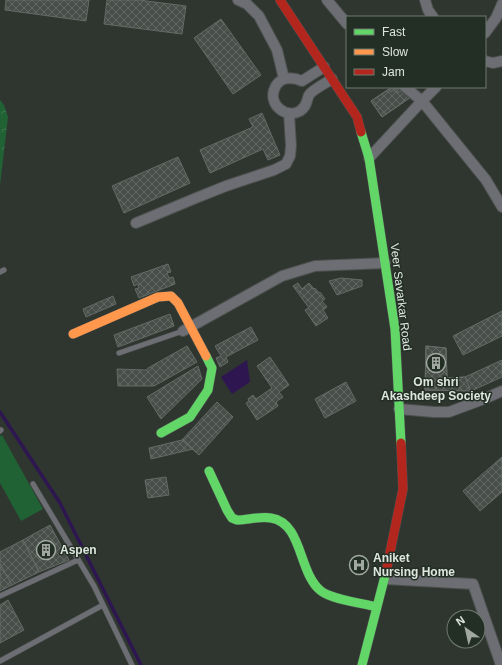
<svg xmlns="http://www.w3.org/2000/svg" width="502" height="665" font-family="Arial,sans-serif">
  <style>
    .grass { fill: #216234 }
    .park { fill: url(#park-crowns) }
    .water { fill: #2e1651 }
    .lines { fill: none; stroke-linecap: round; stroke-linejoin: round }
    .stream { stroke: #2e1651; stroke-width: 3.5 }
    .building { fill: url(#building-cross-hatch); stroke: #646a65 }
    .lane-casing { stroke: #4c514d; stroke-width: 6 }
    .street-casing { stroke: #4c514d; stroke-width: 12 }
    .fast-casing { stroke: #4c514d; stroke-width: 10 }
    .slow-casing { stroke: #4c514d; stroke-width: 10 }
    .jam-casing { stroke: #4c514d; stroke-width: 10 }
    .lane { stroke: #6d6d74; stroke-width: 5 }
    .street { stroke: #6d6d74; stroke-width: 10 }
    .fast { stroke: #63d668; stroke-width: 9 }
    .slow { stroke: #ff974d; stroke-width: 9 }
    .jam { stroke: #b3261e; stroke-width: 9 }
    .labels { text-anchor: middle; stroke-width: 3; stroke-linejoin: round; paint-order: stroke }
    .street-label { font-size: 12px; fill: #dee6df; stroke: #232f25 }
    .poi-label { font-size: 12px; font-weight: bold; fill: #dee6df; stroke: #232f25; text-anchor: start }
  </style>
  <defs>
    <pattern id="park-crowns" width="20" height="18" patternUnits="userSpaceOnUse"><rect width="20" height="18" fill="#216234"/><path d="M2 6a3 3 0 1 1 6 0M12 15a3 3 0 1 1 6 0" fill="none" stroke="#417851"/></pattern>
    <pattern id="building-cross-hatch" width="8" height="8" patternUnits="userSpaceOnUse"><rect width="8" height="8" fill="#484e49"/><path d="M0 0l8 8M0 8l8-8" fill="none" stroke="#626863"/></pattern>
  </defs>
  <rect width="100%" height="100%" fill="#2f3630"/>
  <!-- grass -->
  <path class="grass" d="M2,435L43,509L21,521L0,483V436Z"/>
  <!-- park -->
  <path class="park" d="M0,100L4,105L8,117L0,185Z"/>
  <!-- water -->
  <path class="water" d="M247,360L250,382L232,394L221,377Z"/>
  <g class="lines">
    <!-- stream -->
    <path class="stream" d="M0,412L60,503L141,665"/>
  </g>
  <!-- building -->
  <path class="building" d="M6,0H89L86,21L5,10Z
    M107,0H139L186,6L182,34L104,24Z
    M221,19L261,75L233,94L194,38Z
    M405,88L411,97L382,117L371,101L389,89L391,92L395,89L398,93Z
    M405,88L411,97L382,117L371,101L389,89Z
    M262,113L280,155L268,160L263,149L210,173L200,150L253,127L249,119Z
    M178,157L190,183L124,213L112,186Z
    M168,264L171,272L167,273L169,278L173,277L175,284L139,298L135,289L139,288L138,284L134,286L131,277Z
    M341,278L362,280V286L337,295L329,281Z
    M298,283L302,289L309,283L314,289L315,288L319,293L320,292L325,299L322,301L327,307L323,310L328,318L316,326L305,310L309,308L293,286Z
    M113,296L116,304L86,317L83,309Z
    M502,311V336L463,355L453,336Z
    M170,314L174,326L118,347L114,335Z
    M251,327L258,340L226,357L228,362L220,367L216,358L221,356L215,346Z
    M187,346L197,362L154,386H118L117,369L147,370L148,368Z
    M426,346L446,348L447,378L465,377L502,360V377L471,391L425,390Z
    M426,346L446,348L447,378L465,377L471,391L425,390Z
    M270,357L289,385L279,392L283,397L276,402L278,406L257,420L246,403L249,401L248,399L253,395L256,399L272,388L257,366Z
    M198,366L202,379L161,419L147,397Z
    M346,382L356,401L325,418L315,399Z
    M217,402L233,417L199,455L182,440Z
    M182,440L193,449L151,459L149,448Z
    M502,457V492L480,511L463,491Z
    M166,477L169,495L148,498L145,480Z
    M50,525L69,560L39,572L23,540Z
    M23,540L39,572L12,585L0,564V552Z
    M0,564L12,585L0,591Z
    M8,600L24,630L0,643V605Z"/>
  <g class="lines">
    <!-- lane casing -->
    <g class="lane-casing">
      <path id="lane" d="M0,272L4,270
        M119,353L183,331
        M0,431L1,430
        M33,484L94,586L132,665
        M0,596L78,560
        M0,661L103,605"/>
    </g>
    <!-- street casing -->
    <g class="street-casing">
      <path id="street" d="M238,0L247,4L259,16L277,50L284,79
        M327,0L347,24
        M425,0L428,10L433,17
        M485,33L496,18L502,4
        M485,61L493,63L502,61
        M324,67L302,81C291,76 278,77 274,90C269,105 286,119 300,111C307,106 306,102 309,95C312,90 326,83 332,79
        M405,87L422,101L486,180L502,207
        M369,158L422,101L436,87
        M136,223L196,198L226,186L274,170L286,164L290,156L291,146L289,113
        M183,331L282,276L315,266L385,263
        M399,409L434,412H449L484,399L502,391
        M385,579L473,584L501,665"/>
    </g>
    <!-- fast casing -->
    <g class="fast-casing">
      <path id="fast" d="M361,132L369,158L395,329L401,443
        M161,433L190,417L208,390L212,368L206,356
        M209,471L227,510L232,518L237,520C248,520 260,516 271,518C303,523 298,573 321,591C333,600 362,603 377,607
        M362,665L386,572"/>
    </g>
    <!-- slow casing -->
    <g class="slow-casing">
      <path id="slow" d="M73,334L158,297L171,296L178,303L206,356"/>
    </g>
    <!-- jam casing -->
    <g class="jam-casing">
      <path id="jam" d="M280,0L357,117L361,132
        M386,572L403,489L401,443"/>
    </g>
    <!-- lane -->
    <use href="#lane" class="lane"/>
    <!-- street -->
    <use href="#street" class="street"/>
    <!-- fast -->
    <use href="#fast" class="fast"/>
    <!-- slow -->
    <use href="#slow" class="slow"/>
    <!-- jam -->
    <use href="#jam" class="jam"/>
  </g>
  <!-- icons -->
  <defs>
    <g id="building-ring" transform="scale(1)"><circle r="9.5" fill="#232f25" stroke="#a1a8a2" stroke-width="1.5"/><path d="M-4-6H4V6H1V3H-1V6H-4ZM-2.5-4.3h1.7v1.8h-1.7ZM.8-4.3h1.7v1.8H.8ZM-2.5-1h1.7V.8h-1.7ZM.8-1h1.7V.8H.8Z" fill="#a1a8a2"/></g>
    <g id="hospital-ring" transform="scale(1)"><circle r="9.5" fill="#232f25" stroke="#a1a8a2" stroke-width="1.5"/><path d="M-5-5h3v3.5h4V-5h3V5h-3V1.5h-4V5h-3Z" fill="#a1a8a2"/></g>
  </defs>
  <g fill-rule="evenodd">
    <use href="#building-ring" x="436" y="363"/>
    <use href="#building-ring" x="46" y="550"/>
    <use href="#hospital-ring" x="359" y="565"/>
  </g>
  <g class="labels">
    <!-- street labels -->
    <g class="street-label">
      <text transform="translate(401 297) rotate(83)" y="4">Veer Savarkar Road</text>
    </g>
    <!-- poi labels -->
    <g class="poi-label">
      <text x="436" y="386" text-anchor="middle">Om shri<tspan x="436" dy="14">Akashdeep Society</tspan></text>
      <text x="60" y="554">Aspen</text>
      <text x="373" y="562">Aniket<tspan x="373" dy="14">Nursing Home</tspan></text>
    </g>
  </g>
  <!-- legend -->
  <rect x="346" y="16" width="140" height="72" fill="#232f25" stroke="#6e786f"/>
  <rect x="354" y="29" width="20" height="6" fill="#63d668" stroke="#6e786f"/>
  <text x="382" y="36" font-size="12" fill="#dee6df">Fast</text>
  <rect x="354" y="49" width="20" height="6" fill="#ff974d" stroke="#6e786f"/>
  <text x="382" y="56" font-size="12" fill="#dee6df">Slow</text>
  <rect x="354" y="69" width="20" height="6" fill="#b3261e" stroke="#6e786f"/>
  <text x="382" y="76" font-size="12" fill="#dee6df">Jam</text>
  <!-- north arrow -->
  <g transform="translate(466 629) rotate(326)"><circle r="19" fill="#232f25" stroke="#6e786f"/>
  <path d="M0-3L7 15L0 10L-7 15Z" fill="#a1a8a2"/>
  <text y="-6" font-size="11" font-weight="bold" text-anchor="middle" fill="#dee6df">N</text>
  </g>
</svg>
